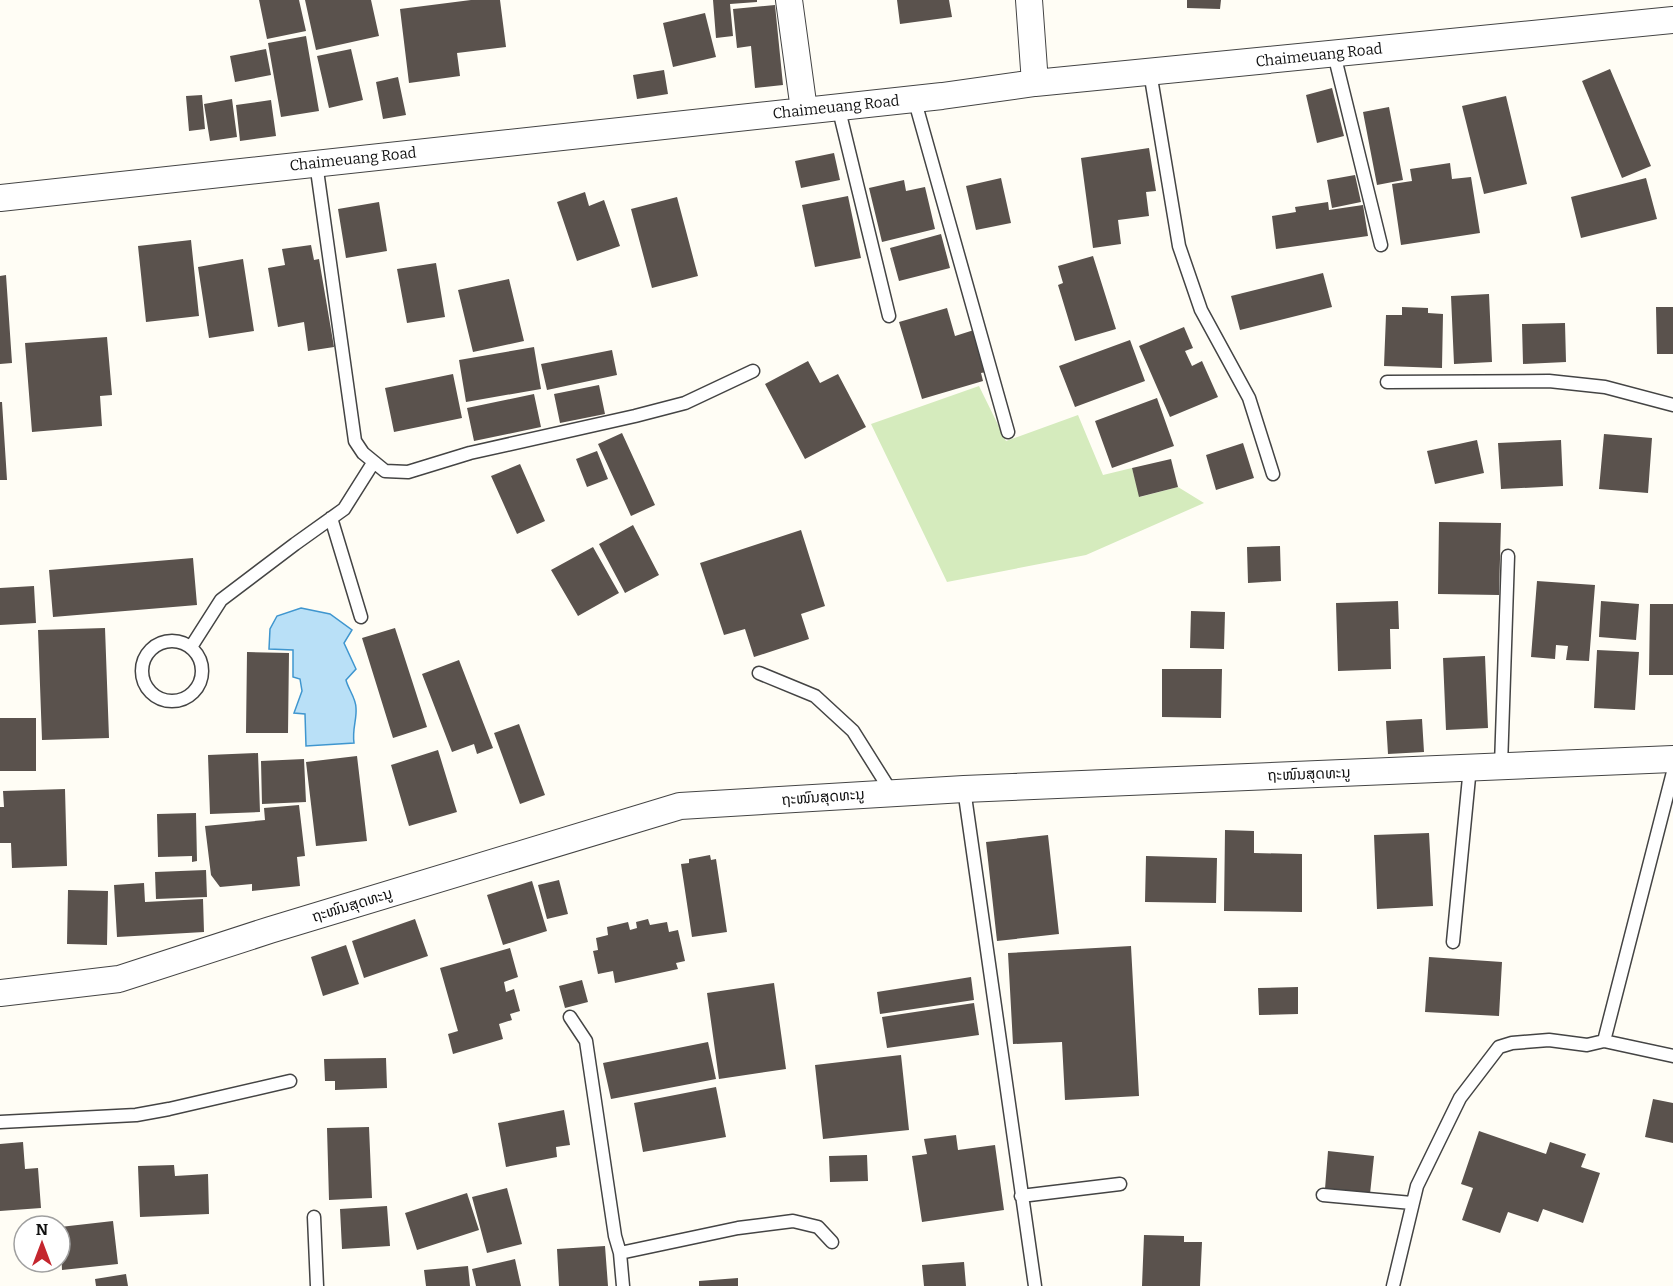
<svg xmlns="http://www.w3.org/2000/svg" width="1673" height="1286" font-family="Bitter,'Noto Sans Lao',serif">
  <style>
    .green { fill: #d5ebbd }
    .water { fill: #b9e0f7; stroke: #3f96cf; stroke-width: 1.5 }
    .building { fill: #5a524d }
    .lines { fill: none; stroke-linecap: round; stroke-linejoin: round }
    .lane-casing { stroke: #444; stroke-width: 15 }
    .street-casing { stroke: #444; stroke-width: 28 }
    .lane { stroke: #fff; stroke-width: 12 }
    .street { stroke: #fff; stroke-width: 26 }
    .labels { text-anchor: middle; stroke-width: 6; stroke-linejoin: round; paint-order: stroke }
    .street-label { font-size: 15px; fill: #111; stroke: #fff }
  </style>
  <rect width="100%" height="100%" fill="#fffdf5"/>
  <!-- green -->
  <path class="green" d="M979,386L1006,441L1078,415L1103,475L1132,468L1140,497L1178,487L1204,503L1086,555L947,582L871,424Z"/>
  <!-- water -->
  <path class="water" d="M301,608L330,614L352,630L344,643L356,669L346,680C348,689 356,698 356,708C357,720 352,728 354,743L306,746L305,714L294,713L302,691L300,679L293,677V650L269,649L270,629L277,616Z"/>
  <!-- building -->
  <path class="building" d="M259,0H299L306,31L267,39Z
    M305,0H371L379,36L316,50Z
    M471,0H500L506,47L457,53L460,76L409,83L400,9Z
    M713,0H757V2L730,4L733,36L716,38Z
    M897,0H949L952,17L900,24Z
    M1187,0H1221L1220,9L1187,8Z
    M775,5L783,85L755,88L751,46L737,48L733,9Z
    M705,13L716,57L673,67L663,23Z
    M306,36L319,111L281,117L268,43Z
    M266,49L271,75L235,82L230,56Z
    M351,49L363,100L329,108L317,56Z
    M1610,69L1651,166L1622,178L1582,81Z
    M664,70L668,94L637,99L633,75Z
    M398,77L406,115L383,119L376,82Z
    M1332,88L1344,136L1317,143L1306,95Z
    M202,95L205,129L189,131L186,96Z
    M1506,96L1527,184L1484,194L1462,106Z
    M232,99L237,137L210,141L204,104Z
    M271,100L276,136L240,141L236,105Z
    M1389,107L1403,180L1377,185L1363,112Z
    M1149,148L1156,191L1146,192L1149,216L1118,220L1121,244L1093,248L1081,158Z
    M834,153L840,180L801,188L795,161Z
    M1450,163L1452,179L1471,177L1480,233L1401,245L1392,184L1412,181L1410,169Z
    M1355,175L1361,202L1332,208L1327,180Z
    M1001,178L1011,223L976,230L966,186Z
    M1646,178L1657,219L1581,238L1571,197Z
    M904,180L906,191L925,187L935,229L882,242L869,188Z
    M585,192L589,206L604,200L620,246L577,261L557,202Z
    M848,196L861,258L815,267L802,205Z
    M677,197L698,276L652,288L631,209Z
    M379,202L387,251L346,258L338,209Z
    M1328,202L1329,210L1363,205L1368,236L1276,249L1272,216L1296,212L1295,207Z
    M941,234L950,268L899,281L890,248Z
    M191,240L199,316L146,322L138,246Z
    M311,245L314,260L319,259L334,347L308,351L304,322L278,327L268,268L285,265L282,249Z
    M1093,256L1116,329L1075,341L1058,285L1063,283L1058,266Z
    M243,259L254,331L209,338L198,267Z
    M436,263L445,317L407,323L397,269Z
    M1323,273L1332,307L1240,330L1231,296Z
    M6,275L12,363L0,364V276Z
    M509,279L524,341L473,352L458,290Z
    M1489,294L1492,362L1454,364L1451,296Z
    M1402,307L1428,308V313L1443,314L1442,368L1384,366L1386,315H1402Z
    M1656,307H1673V354H1657Z
    M947,308L955,336L974,330L986,372L981,373L983,381L922,399L899,322Z
    M1565,323L1566,362L1523,364L1522,324Z
    M1184,327L1193,348L1185,351L1192,366L1202,361L1218,397L1170,417L1139,346Z
    M107,337L112,395L100,396L102,426L32,432L25,343Z
    M1130,340L1145,381L1075,407L1059,366Z
    M534,347L541,389L466,402L459,360Z
    M612,350L617,375L547,390L541,364Z
    M808,361L820,383L838,374L866,427L805,459L765,384Z
    M453,374L462,418L394,432L385,388Z
    M599,385L605,414L560,423L554,394Z
    M534,394L541,427L474,441L467,408Z
    M1157,398L1174,446L1112,468L1095,421Z
    M0,402H2L7,480H0Z
    M622,433L655,505L631,516L598,444Z
    M1604,434L1652,438L1648,493L1599,489Z
    M1477,440L1484,473L1435,484L1427,451Z
    M1561,440L1563,486L1501,489L1498,443Z
    M1243,443L1254,478L1216,490L1206,455Z
    M597,451L608,479L587,487L576,459Z
    M1171,459L1178,487L1139,497L1132,468Z
    M520,464L545,521L517,534L491,476Z
    M1439,522L1501,523L1499,595L1438,594Z
    M633,525L659,575L625,593L599,544Z
    M801,530L825,606L801,614L809,639L754,657L745,629L724,635L700,563Z
    M1280,546L1281,581L1248,583L1247,547Z
    M593,547L619,593L578,616L551,570Z
    M193,558L197,605L53,617L49,570Z
    M1537,581L1595,585L1589,661L1566,660L1568,646L1556,645L1555,659L1531,657Z
    M34,586L36,623L0,625V588Z
    M1398,601L1399,629H1390L1391,669L1338,671L1336,603Z
    M1601,601L1639,604L1636,640L1599,637Z
    M1650,604H1673V675H1649Z
    M1191,611L1225,612L1224,649L1190,648Z
    M105,628L109,738L42,740L38,630Z
    M395,628L427,727L393,738L362,638Z
    M1597,650L1639,652L1635,710L1594,708Z
    M247,652L289,653L288,733H246Z
    M1485,656L1488,728L1446,730L1443,658Z
    M459,660L493,748L477,754L474,744L452,752L422,674Z
    M1162,669H1222L1221,718L1162,717Z
    M0,718H36V771H0Z
    M1422,719L1424,752L1388,754L1386,721Z
    M519,724L545,795L520,804L494,733Z
    M438,750L457,812L409,826L391,765Z
    M258,753L260,812L210,814L208,755Z
    M357,756L367,841L316,846L306,762Z
    M304,759L306,802L262,804L261,761Z
    M65,789L67,866L12,868L11,843H0V807H4L3,791Z
    M299,805L305,856L297,857L300,886L252,891V884L220,887L211,875L205,826L265,820L264,808Z
    M196,813L197,861L192,862V856L158,857L157,814Z
    M1225,830L1254,831V853L1302,854V912L1224,911Z
    M1429,833L1433,906L1377,909L1374,835Z
    M1048,835L1059,934L997,941L986,842Z
    M710,855L711,860L716,859L727,932L692,937L681,864L689,863V859Z
    M1146,856L1217,858L1216,903L1145,902Z
    M206,870L207,897L156,899L155,872Z
    M559,880L568,914L547,919L538,885Z
    M532,881L547,931L503,945L487,895Z
    M144,883L145,902L203,899L204,932L117,937L114,885Z
    M68,890L108,891L107,945L67,944Z
    M415,919L428,956L364,978L352,941Z
    M648,919L650,925L667,922L669,932L678,930L685,961L676,963L678,969L615,983L613,971L598,974L593,951L598,950L596,938L608,935L607,927L628,922L630,930L637,928L636,922Z
    M346,945L359,984L323,996L311,957Z
    M1131,946L1139,1096L1065,1100L1062,1042L1013,1044L1008,953Z
    M510,948L518,977L504,982L506,992L514,989L520,1011L510,1014L512,1020L499,1024L503,1039L453,1054L448,1034L458,1031L440,968Z
    M1429,957L1502,962L1499,1016L1425,1012Z
    M971,977L974,1000L880,1014L877,992Z
    M582,980L588,1002L565,1008L559,986Z
    M774,983L786,1069L719,1079L707,993Z
    M1298,987V1014L1259,1015L1258,988Z
    M974,1003L979,1035L887,1048L882,1017Z
    M708,1042L716,1079L611,1099L603,1063Z
    M901,1055L909,1130L823,1139L815,1065Z
    M386,1058L387,1088L335,1090V1081H325L324,1059Z
    M716,1087L726,1137L643,1152L634,1103Z
    M1653,1099L1673,1103V1143L1645,1137Z
    M564,1110L570,1145L556,1147L557,1157L506,1167L498,1123Z
    M369,1127L372,1198L329,1200L327,1128Z
    M1479,1131L1546,1154L1550,1142L1586,1154L1581,1167L1600,1173L1583,1223L1543,1209L1538,1222L1508,1212L1500,1233L1462,1220L1473,1188L1461,1184Z
    M956,1135L958,1150L995,1145L1004,1210L922,1222L912,1156L927,1154L924,1139Z
    M23,1142L25,1169L38,1168L41,1208L0,1211V1144Z
    M1328,1151L1374,1156L1370,1194L1325,1189Z
    M867,1155L868,1181L830,1182L829,1156Z
    M174,1165L175,1176L208,1174L209,1214L140,1217L138,1166Z
    M507,1188L522,1244L487,1253L472,1197Z
    M467,1193L479,1230L417,1250L405,1213Z
    M387,1206L390,1246L342,1249L340,1209Z
    M113,1221L118,1264L62,1270L60,1227Z
    M1144,1235L1184,1236V1242H1202L1200,1286H1142Z
    M605,1246L608,1286H559L557,1249Z
    M515,1259L521,1286H476L472,1269Z
    M964,1262L966,1286H924L922,1265Z
    M468,1266L470,1286H426L424,1270Z
    M126,1274L128,1286H96L95,1279Z
    M738,1278V1286H699V1281Z"/>
  <g class="lines">
    <!-- lane casing -->
    <g class="lane-casing">
      <path id="lane" d="M1334,54L1381,245
        M1150,72L1179,246L1201,310L1249,398L1273,474
        M914,98L1008,432
        M838,106L889,316
        M316,163L355,441L363,453L385,471L408,472L470,453L635,416L685,403L753,371
        M1387,382L1549,381L1605,387L1673,405
        M331,518L361,617
        M142 671a30 30 0 1 1 60 0a30 30 0 1 1-60 0Z
        M191,647L221,600L295,544L344,509L373,463
        M759,673L815,696L853,731L892,793
        M1501,766L1508,556
        M964,789L1035,1286
        M1453,942L1470,767
        M570,1017L586,1041L615,1236L620,1253L623,1286
        M1604,1041L1673,772
        M0,1122L136,1115L169,1109L290,1081
        M1323,1195L1412,1203
        M1021,1196L1120,1184
        M314,1217L317,1286
        M620,1253L738,1228L793,1221L818,1227L832,1242
        M1393,1286L1417,1186L1460,1098L1499,1047L1512,1043L1549,1040L1587,1045L1604,1041L1673,1056"/>
    </g>
    <!-- street casing -->
    <g class="street-casing">
      <path id="street" d="M789,0L804,110
        M1029,0L1035,83
        M0,198L942,96L1035,83L1673,20
        M0,993L119,979L270,930L680,806L964,789L1673,759"/>
    </g>
    <!-- lane -->
    <use href="#lane" class="lane"/>
    <!-- street -->
    <use href="#street" class="street"/>
  </g>
  <g class="labels">
    <!-- street labels -->
    <g class="street-label">
      <text transform="translate(1319 55) rotate(-6)" y="5">Chaimeuang Road</text>
      <text transform="translate(836 107) rotate(-6)" y="5">Chaimeuang Road</text>
      <text transform="translate(353 159) rotate(-6)" y="5">Chaimeuang Road</text>
      <text transform="translate(1309 774) rotate(-2)" y="5">ຖະໜົນສຸດທະນູ</text>
      <text transform="translate(823 797) rotate(-4)" y="5">ຖະໜົນສຸດທະນູ</text>
      <text transform="translate(352 905) rotate(-17)" y="5">ຖະໜົນສຸດທະນູ</text>
    </g>
  </g>
  <!-- north arrow -->
  <g transform="translate(42 1244)"><circle r="28" fill="#ffffff" stroke="#a0a0a0" stroke-width="1.5"/>
  <path d="M0-4.5L10 22L0 15L-10 22Z" fill="#c4262e"/>
  <text y="-9" font-size="16" font-weight="bold" text-anchor="middle" fill="#111111">N</text>
  </g>
</svg>
